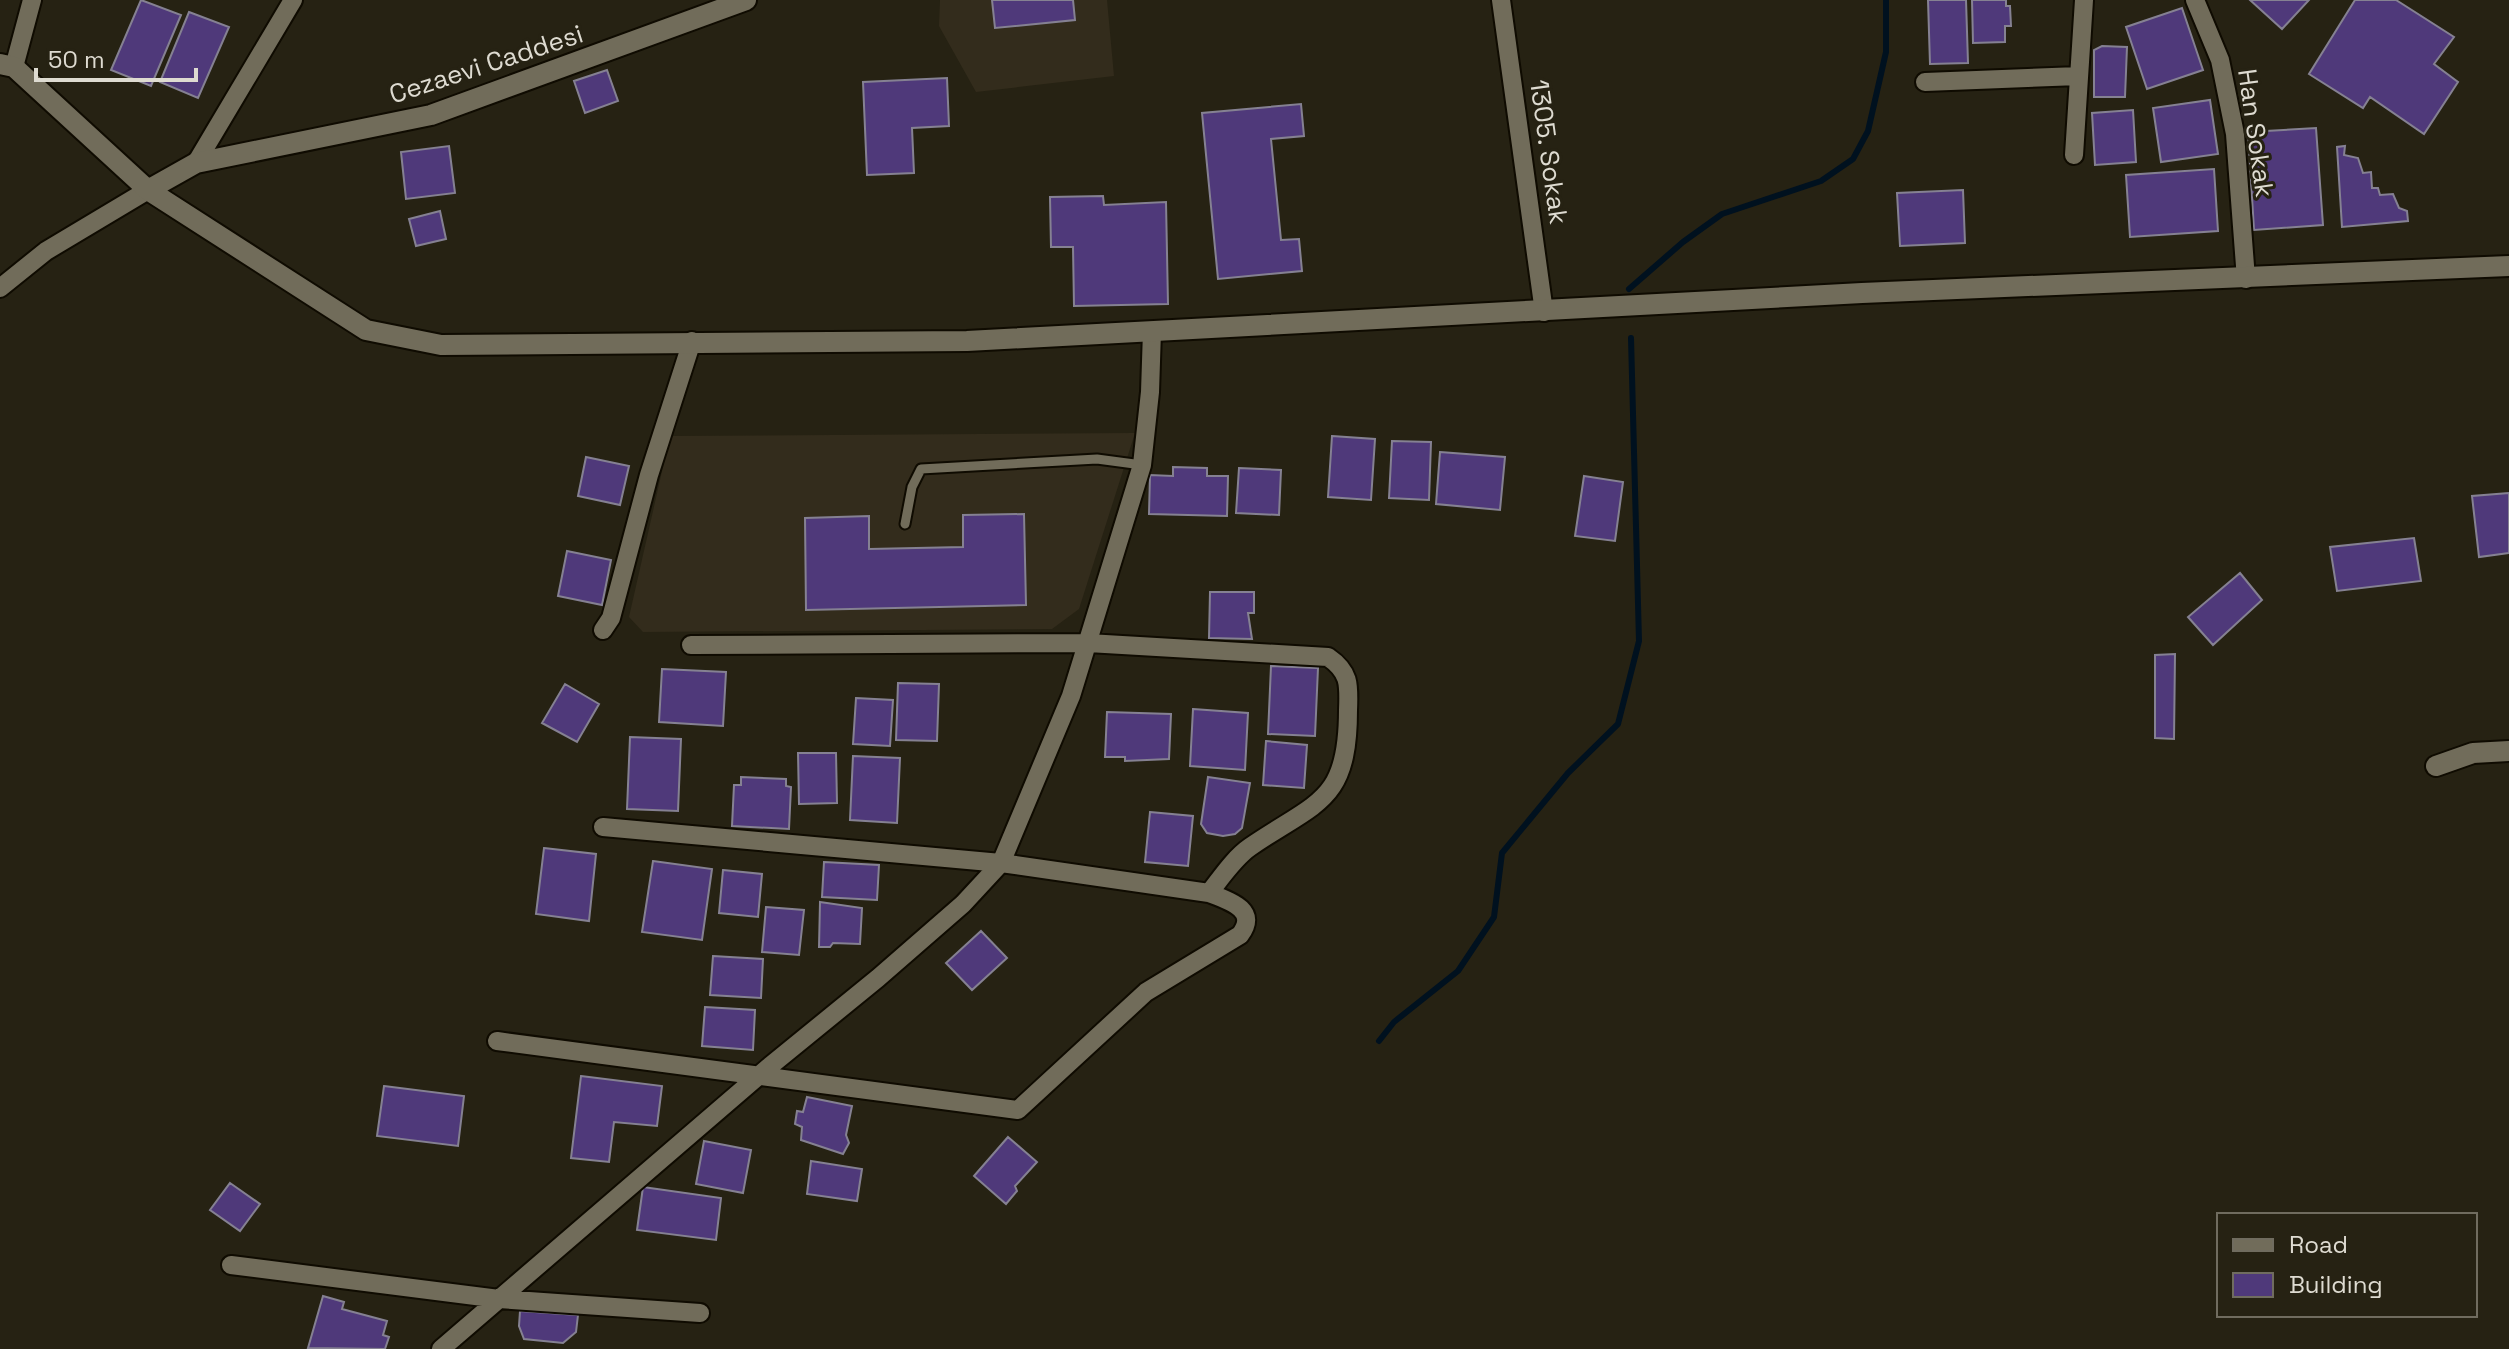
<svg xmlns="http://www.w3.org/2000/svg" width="2509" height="1349" font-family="'Space Grotesk',sans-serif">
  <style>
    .education { fill: #332c1c }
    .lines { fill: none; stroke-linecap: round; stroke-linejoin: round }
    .stream { stroke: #00111f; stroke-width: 6 }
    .building { fill: #4f397a; stroke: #858192; stroke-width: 2 }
    .lane-casing { stroke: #0f0b01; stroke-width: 13 }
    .street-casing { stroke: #0f0b01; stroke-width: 22 }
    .secondary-casing { stroke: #0f0b01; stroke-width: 24 }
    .lane { stroke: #716c5a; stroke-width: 9 }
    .street { stroke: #716c5a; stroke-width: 18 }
    .secondary { stroke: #716c5a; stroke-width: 20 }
    .labels { text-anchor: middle; stroke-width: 6; stroke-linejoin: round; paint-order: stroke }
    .street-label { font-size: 26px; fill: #dedbd1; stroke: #262213 }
  </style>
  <rect width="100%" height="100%" fill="#262213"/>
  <!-- education -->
  <path class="education" d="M940,0H1107L1114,76L976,92L939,26Z
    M1135,433L1079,609L1052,629L643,632L629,617L670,436Z"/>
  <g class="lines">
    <!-- stream -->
    <path class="stream" d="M1629,289L1683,242L1722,214L1821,181L1853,159L1868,131L1886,52V0
      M1379,1041L1394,1022L1458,971L1494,917L1502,853L1568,773L1618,724L1639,641L1631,338"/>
  </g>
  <!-- building -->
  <path class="building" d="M141,0L181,15L151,86L111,70Z
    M992,0H1073L1075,20L995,28Z
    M1928,0H1966L1968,63L1930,64Z
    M1972,0H2006V6H2010L2011,26H2005V42L1973,43Z
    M2250,0H2309L2282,29Z
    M2355,0H2396L2454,37L2434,64L2458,82L2424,134L2370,97L2363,108L2309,74Z
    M2182,8L2203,70L2147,89L2126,27Z
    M189,12L229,27L198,98L160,82Z
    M2102,46L2127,47L2125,97H2094V50Z
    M607,70L618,101L585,113L574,81Z
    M947,78L949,126L912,128L914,173L867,175L863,82Z
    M2210,100L2218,154L2161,162L2153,108Z
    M1301,104L1304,136L1271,139L1281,240L1299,239L1302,271L1218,279L1202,113Z
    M2133,110L2136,162L2095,165L2092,113Z
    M2316,128L2323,225L2254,230L2248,132Z
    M449,146L455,193L406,199L401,152Z
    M2345,146L2344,155L2358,158L2363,173L2371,172L2372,188H2378L2380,195L2393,194L2399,208L2407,211L2408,221L2342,227L2337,147Z
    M2214,169L2218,231L2130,237L2126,175Z
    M1963,190L1965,243L1900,246L1897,193Z
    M1103,196L1104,205L1166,202L1168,304L1074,306L1073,247H1051L1050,197Z
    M440,211L446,239L416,246L409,219Z
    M1332,436L1375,439L1371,500L1328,497Z
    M1392,441L1431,442L1429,500L1389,498Z
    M1440,452L1505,457L1500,510L1436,504Z
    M586,457L629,466L620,505L578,496Z
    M1173,467L1207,468V476H1228L1227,516L1149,514L1150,475L1173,476Z
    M1239,468L1281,470L1279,515L1236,513Z
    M1584,476L1623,482L1615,541L1575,536Z
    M2509,493V553L2479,557L2472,496Z
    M1024,514L1026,605L806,610L805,518L869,516V549L963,547V515Z
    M2414,538L2421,581L2337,591L2330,547Z
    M567,551L611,560L602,605L558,596Z
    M2240,573L2262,600L2213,645L2188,617Z
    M1210,592H1254V613H1248L1252,639L1209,638Z
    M2175,654L2174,739L2155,738V655Z
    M1271,666L1318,668L1315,736L1268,734Z
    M662,669L726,672L723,726L659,722Z
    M898,683L939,684L937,741L896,740Z
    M565,684L599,704L577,742L542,723Z
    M856,698L893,700L890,746L853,744Z
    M1193,709L1248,713L1245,770L1190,766Z
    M1107,712L1171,714L1169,759L1125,761V757H1105Z
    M630,737L681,739L678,811L627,809Z
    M1266,741L1307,745L1304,788L1263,785Z
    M798,753H836L837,803L799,804Z
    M853,756L900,758L897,823L850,820Z
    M741,777L786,779V786L791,787L789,829L732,826L734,785H741Z
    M1208,777L1250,783L1242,828L1235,834L1223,836L1207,833L1201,824Z
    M1150,812L1193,816L1188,866L1145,862Z
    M544,848L596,854L589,921L536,914Z
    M653,861L712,869L702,940L642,932Z
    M824,862L879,865L877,900L822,897Z
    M723,870L762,874L758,917L719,913Z
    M820,902L862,908L860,944L833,943L830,947H819Z
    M766,907L804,910L799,955L762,952Z
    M981,931L1007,958L972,990L946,963Z
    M713,956L763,959L761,998L710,995Z
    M705,1007L755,1010L753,1050L702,1046Z
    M581,1076L662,1086L657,1126L614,1122L609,1162L571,1158Z
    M384,1086L464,1096L458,1146L377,1136Z
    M807,1097L852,1106L846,1135L849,1143L843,1154L801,1140L802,1127L795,1124L797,1111L803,1112Z
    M1008,1137L1037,1162L1015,1186L1017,1191L1006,1204L974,1176Z
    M704,1141L751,1150L743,1193L696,1184Z
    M811,1161L862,1169L857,1201L807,1194Z
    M230,1183L260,1204L240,1231L210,1210Z
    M643,1187L721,1198L716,1240L637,1230Z
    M323,1296L344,1302L342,1309L387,1321L383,1335L389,1337L385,1349L308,1348Z
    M520,1311L578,1315L576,1332L563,1343L524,1339L519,1326Z"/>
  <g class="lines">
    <!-- lane casing -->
    <g class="lane-casing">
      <path id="lane" d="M905,524L912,487L921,469L1097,459L1142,465"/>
    </g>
    <!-- street casing -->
    <g class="street-casing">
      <path id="street" d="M1501,0L1544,312
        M2195,0L2220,60L2235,134L2246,279
        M14,67L32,0
        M1925,82L2079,76
        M2074,155L2084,0
        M196,163L293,0
        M0,288L46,251L148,190
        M603,630L611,618L649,475L692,341
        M691,645L1088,643L1328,657C1350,672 1349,685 1348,710C1348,803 1317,801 1250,847C1234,858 1221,878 1209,893
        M497,1041L1018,1110L1146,992L1240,935C1259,910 1230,901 1209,893L1001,863L603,827
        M231,1265L499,1299L700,1313
        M441,1349L770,1066L878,978L963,904L1001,863L1071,696L1142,465L1150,392L1152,331"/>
    </g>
    <!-- secondary casing -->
    <g class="secondary-casing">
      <path id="secondary" d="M0,64L14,67L148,190L366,330L441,345L967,341L1862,293L2509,266
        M148,190L196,163L431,115L746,0
        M2436,766L2473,753L2509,751"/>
    </g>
    <!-- lane -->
    <use href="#lane" class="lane"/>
    <!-- street -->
    <use href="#street" class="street"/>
    <!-- secondary -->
    <use href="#secondary" class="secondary"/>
  </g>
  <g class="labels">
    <!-- street labels -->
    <g class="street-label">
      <text transform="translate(486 64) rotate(-18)" y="9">Cezaevi Caddesi</text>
      <text transform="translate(2256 133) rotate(82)" y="9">Han Sokak</text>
      <text transform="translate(1549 152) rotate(82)" y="9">1305. Sokak</text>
    </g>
  </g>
  <!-- legend -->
  <rect x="2217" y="1213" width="260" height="104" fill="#262213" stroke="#706c5f" stroke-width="2"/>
  <rect x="2233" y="1239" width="40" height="12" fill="#716c5a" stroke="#706c5f" stroke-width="2"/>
  <text x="2289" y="1253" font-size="24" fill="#dedbd1">Road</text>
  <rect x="2233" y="1273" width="40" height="24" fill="#4f397a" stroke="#706c5f" stroke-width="2"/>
  <text x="2289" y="1293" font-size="24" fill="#dedbd1">Building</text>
  <!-- scale -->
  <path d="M36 68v12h160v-12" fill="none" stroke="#dedbd1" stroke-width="4"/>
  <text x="48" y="68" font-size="24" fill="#dedbd1" stroke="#262213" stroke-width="6" paint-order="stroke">50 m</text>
</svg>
